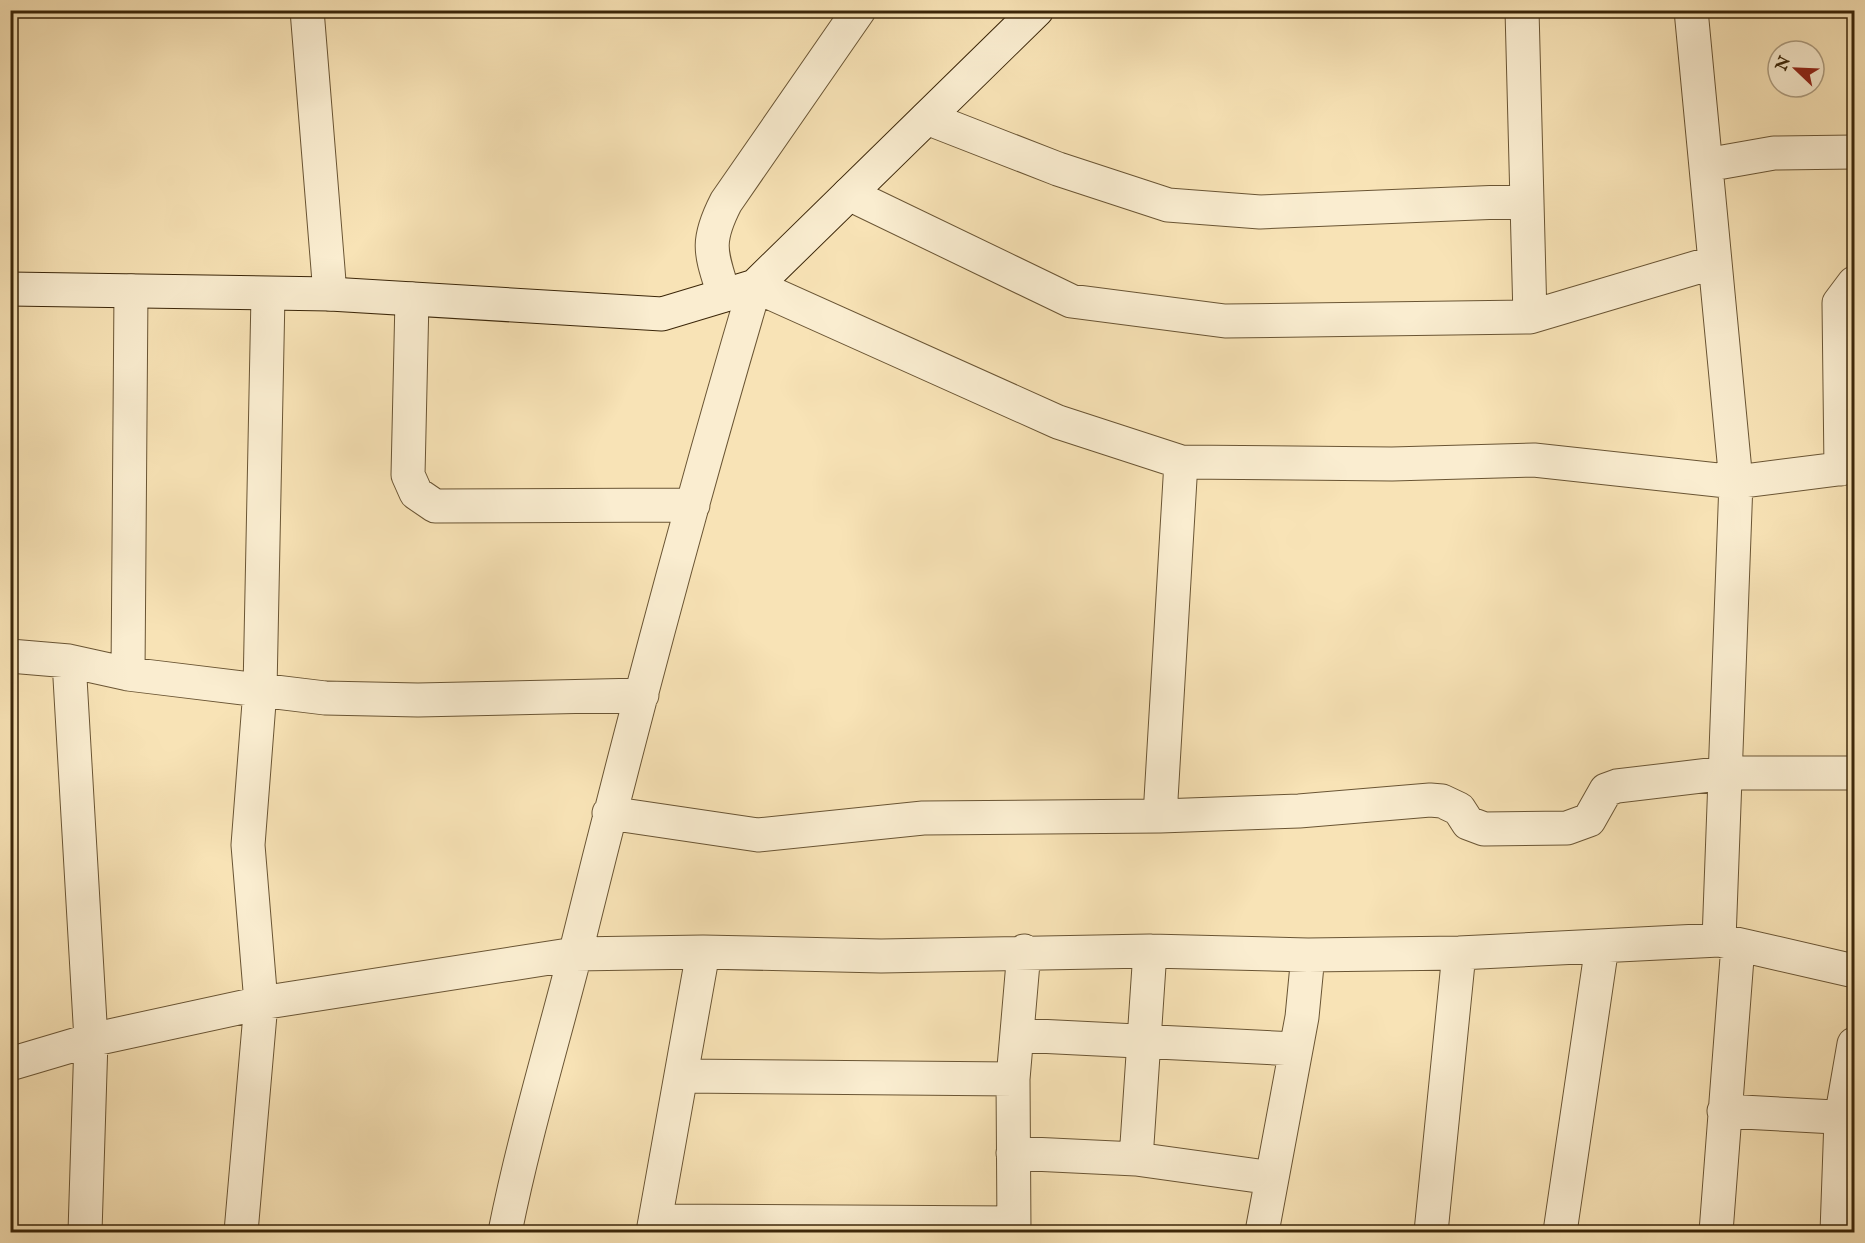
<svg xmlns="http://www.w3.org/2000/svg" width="1865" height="1243" font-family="'IM FELL English',serif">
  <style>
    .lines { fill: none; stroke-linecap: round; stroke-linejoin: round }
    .street-casing { stroke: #6a5534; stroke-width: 35 }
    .secondary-casing { stroke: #3b2609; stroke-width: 35 }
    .street { stroke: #faedd0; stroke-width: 33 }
    .secondary { stroke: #faedd0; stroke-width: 33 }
  </style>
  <rect width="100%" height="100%" fill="#f8e3b6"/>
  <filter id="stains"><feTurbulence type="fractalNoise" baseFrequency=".00333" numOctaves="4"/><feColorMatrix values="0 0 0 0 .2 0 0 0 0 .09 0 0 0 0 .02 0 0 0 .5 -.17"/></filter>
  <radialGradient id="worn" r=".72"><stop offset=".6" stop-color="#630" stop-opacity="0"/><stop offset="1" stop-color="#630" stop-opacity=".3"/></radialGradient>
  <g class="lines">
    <!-- street casing -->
    <g class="street-casing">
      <path id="street" d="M307,10L330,294
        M1522,10L1530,317
        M1691,10L1736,482L1719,940
        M927,118L1058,169L1168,205L1260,212L1527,201
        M1706,165L1774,153L1854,152
        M849,194L1071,301L1225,321L1530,317L1715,262
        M724,295C711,253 705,243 726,202L859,10
        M412,299L408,475L416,493L435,506L693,505
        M1841,469L1839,303L1854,283
        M10,656L69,661L128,674L325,698L418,700L642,695
        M69,661L91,1040L85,1232
        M128,674L131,291
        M609,813L758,835L923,818L1160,816L1299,811L1430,800L1442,801L1459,809L1468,823L1484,829L1567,828L1589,820L1606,790L1617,786L1726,773H1854
        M1160,816L1181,462
        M1017,1035L1295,1049
        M10,1064L91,1040L261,1003L575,954L703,952L881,956L1150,951L1308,955L1459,953L1719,940L1854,971
        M681,1076L1013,1079
        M1724,1111L1854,1118
        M1013,1153L1136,1159L1272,1178
        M1136,1159L1150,951
        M655,1221L1014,1223
        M241,1232L261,1003L248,845L260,690L268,295
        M505,1232C524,1137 552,1045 576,951C631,728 690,506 755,286L1058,422L1181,462L1392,464L1534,460L1736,482L1854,467
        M653,1232L703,952
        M1014,1232L1013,1079L1024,951
        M1262,1232L1302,1017L1308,955
        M1431,1232L1459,953
        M1560,1232L1602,946
        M1716,1232L1738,945
        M1837,1232L1841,1119L1854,1044"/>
    </g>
    <!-- secondary casing -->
    <g class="secondary-casing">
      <path id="secondary" d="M10,289L330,294L662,314L755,286L1037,10"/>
    </g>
    <!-- street -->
    <use href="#street" class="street"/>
    <!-- secondary -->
    <use href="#secondary" class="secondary"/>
  </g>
  <!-- margin -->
  <rect width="1865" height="1243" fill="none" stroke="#f8e3b6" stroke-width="36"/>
  <rect x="12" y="12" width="1841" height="1219" fill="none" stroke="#3b2609" stroke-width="3"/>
  <rect x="18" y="18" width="1829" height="1207" fill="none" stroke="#3b2609" stroke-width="1.5"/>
  <!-- north arrow -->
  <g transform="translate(1796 69) rotate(293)"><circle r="28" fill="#faedd0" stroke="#ae9d80" stroke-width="1.5"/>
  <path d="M0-4.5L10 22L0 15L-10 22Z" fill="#8f2418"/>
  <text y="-9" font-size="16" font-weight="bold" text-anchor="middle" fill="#3b2609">N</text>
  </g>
  <rect width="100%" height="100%" filter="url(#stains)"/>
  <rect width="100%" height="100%" fill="url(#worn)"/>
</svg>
